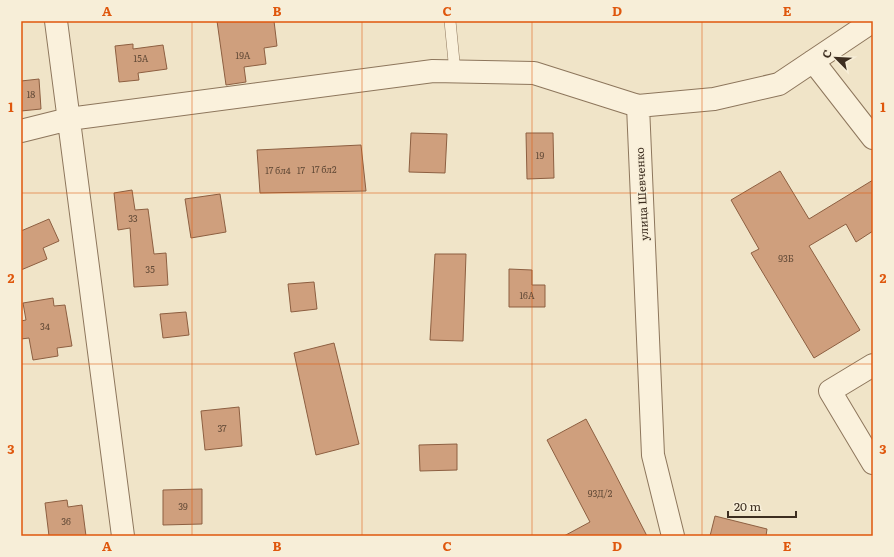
<svg xmlns="http://www.w3.org/2000/svg" width="894" height="557" font-family="Literata,serif">
  <style>
    .building { fill: #cf9f7d; stroke: #8d5f41 }
    .lines { fill: none; stroke-linecap: round; stroke-linejoin: round }
    .lane-casing { stroke: #8d765c; stroke-width: 12 }
    .street-casing { stroke: #8d765c; stroke-width: 24 }
    .lane { stroke: #faf1dc; stroke-width: 11 }
    .street { stroke: #faf1dc; stroke-width: 22 }
    .grid { fill: none; stroke: #df570d; stroke-width: 1; stroke-opacity: 0.55 }
    .labels { text-anchor: middle; stroke-width: 3; stroke-linejoin: round; paint-order: stroke }
    .number-label { font-size: 9px; fill: #624a37 }
    .street-label { font-size: 11px; fill: #3d2e20; stroke: #f7eed8 }
    .neatline { fill: none; stroke: #df570d; stroke-width: 1.5 }
    .grid-label { font-size: 13px; text-anchor: middle; font-weight: bold; fill: #df570d }
  </style>
  <rect width="100%" height="100%" fill="#f0e4c8"/>
  <!-- building -->
  <path class="building" d="M217,21H274L277,46L264,48L266,64L244,67L246,82L226,85Z
    M133,44V49L163,45L167,69L138,73L139,80L119,82L115,46Z
    M39,79L41,109L21,111V81Z
    M411,133L447,134L445,173L409,172Z
    M526,133H553L554,178L527,179Z
    M361,145L366,191L260,193L257,150Z
    M780,171L809,219L873,180V231L856,242L846,224L809,246L860,330L814,358L751,253L759,249L731,200Z
    M132,190L135,210L148,209L154,254L166,253L168,285L134,287L130,228L118,230L114,193Z
    M220,194L226,232L191,238L185,199Z
    M49,219L59,241L43,248L47,259L21,270V231Z
    M435,254H466L463,341L430,340Z
    M509,269L532,270V285H545V307H509Z
    M314,282L317,309L291,312L288,284Z
    M53,298L54,306L65,305L72,346L57,348L58,356L33,360L29,338L21,339V321L26,320L23,303Z
    M186,312L189,335L163,338L160,314Z
    M334,343L359,444L316,455L294,353Z
    M239,407L242,446L205,450L201,411Z
    M586,419L611,466L647,536H564L590,522L547,440Z
    M457,444V470L420,471L419,445Z
    M202,489V524L163,525V490Z
    M67,500L68,507L82,505L86,536H49L45,503Z
    M715,516L767,529L766,536H710Z"/>
  <g class="lines">
    <!-- lane casing -->
    <g class="lane-casing">
      <path id="lane" d="M450,21L455,72"/>
    </g>
    <!-- street casing -->
    <g class="street-casing">
      <path id="street" d="M56,21L123,536
        M813,61L873,138
        M21,131L69,119L433,71L534,73L638,106
        M873,365L830,391L873,463
        M673,536L653,455L638,106L714,99L779,84L873,21"/>
    </g>
    <!-- lane -->
    <use href="#lane" class="lane"/>
    <!-- street -->
    <use href="#street" class="street"/>
  </g>
  <!-- grid -->
  <path class="grid" d="M192,21V536M362,21V536M532,21V536M702,21V536M21,193H873M21,364H873"/>
  <g class="labels">
    <!-- number labels -->
    <g class="number-label">
      <text x="243" y="59">19А</text>
      <text x="141" y="62">15А</text>
      <text x="31" y="98">18</text>
      <text x="540" y="159">19</text>
      <text x="324" y="173">17 бл2</text>
      <text x="278" y="174">17 бл4</text>
      <text x="301" y="174">17</text>
      <text x="133" y="222">33</text>
      <text x="786" y="262">93Б</text>
      <text x="150" y="273">35</text>
      <text x="527" y="299">16А</text>
      <text x="45" y="330">34</text>
      <text x="222" y="432">37</text>
      <text x="600" y="497">93Д/2</text>
      <text x="183" y="510">39</text>
      <text x="66" y="525">36</text>
    </g>
    <!-- street labels -->
    <g class="street-label">
      <text transform="translate(642 194) rotate(-93)" y="4">улица Шевченко</text>
    </g>
  </g>
  <!-- border -->
  <rect width="894" height="557" fill="none" stroke="#f7eed8" stroke-width="44"/>
  <!-- north arrow -->
  <g transform="translate(836 58) rotate(294)" stroke="#f7eed8" stroke-width="3" paint-order="stroke">
  <path d="M0-3L7 15L0 10L-7 15Z" fill="#3d2e20"/>
  <text y="-6" font-size="11" font-weight="bold" text-anchor="middle" fill="#3d2e20">С</text>
  </g>
  <!-- scale -->
  <path d="M728 511v6h68v-6" fill="none" stroke="#3d2e20" stroke-width="2"/>
  <text x="734" y="511" font-size="12" fill="#3d2e20" stroke="#f7eed8" stroke-width="3" paint-order="stroke">20 m</text>
  <rect x="22" y="22" width="850" height="513" class="neatline"/>
  <g class="grid-label">
    <text x="107" y="16">A</text>
    <text x="277" y="16">B</text>
    <text x="447" y="16">C</text>
    <text x="617" y="16">D</text>
    <text x="787" y="16">E</text>
    <text x="11" y="112">1</text>
    <text x="883" y="112">1</text>
    <text x="11" y="283">2</text>
    <text x="883" y="283">2</text>
    <text x="11" y="454">3</text>
    <text x="883" y="454">3</text>
    <text x="107" y="551">A</text>
    <text x="277" y="551">B</text>
    <text x="447" y="551">C</text>
    <text x="617" y="551">D</text>
    <text x="787" y="551">E</text>
  </g>
</svg>
